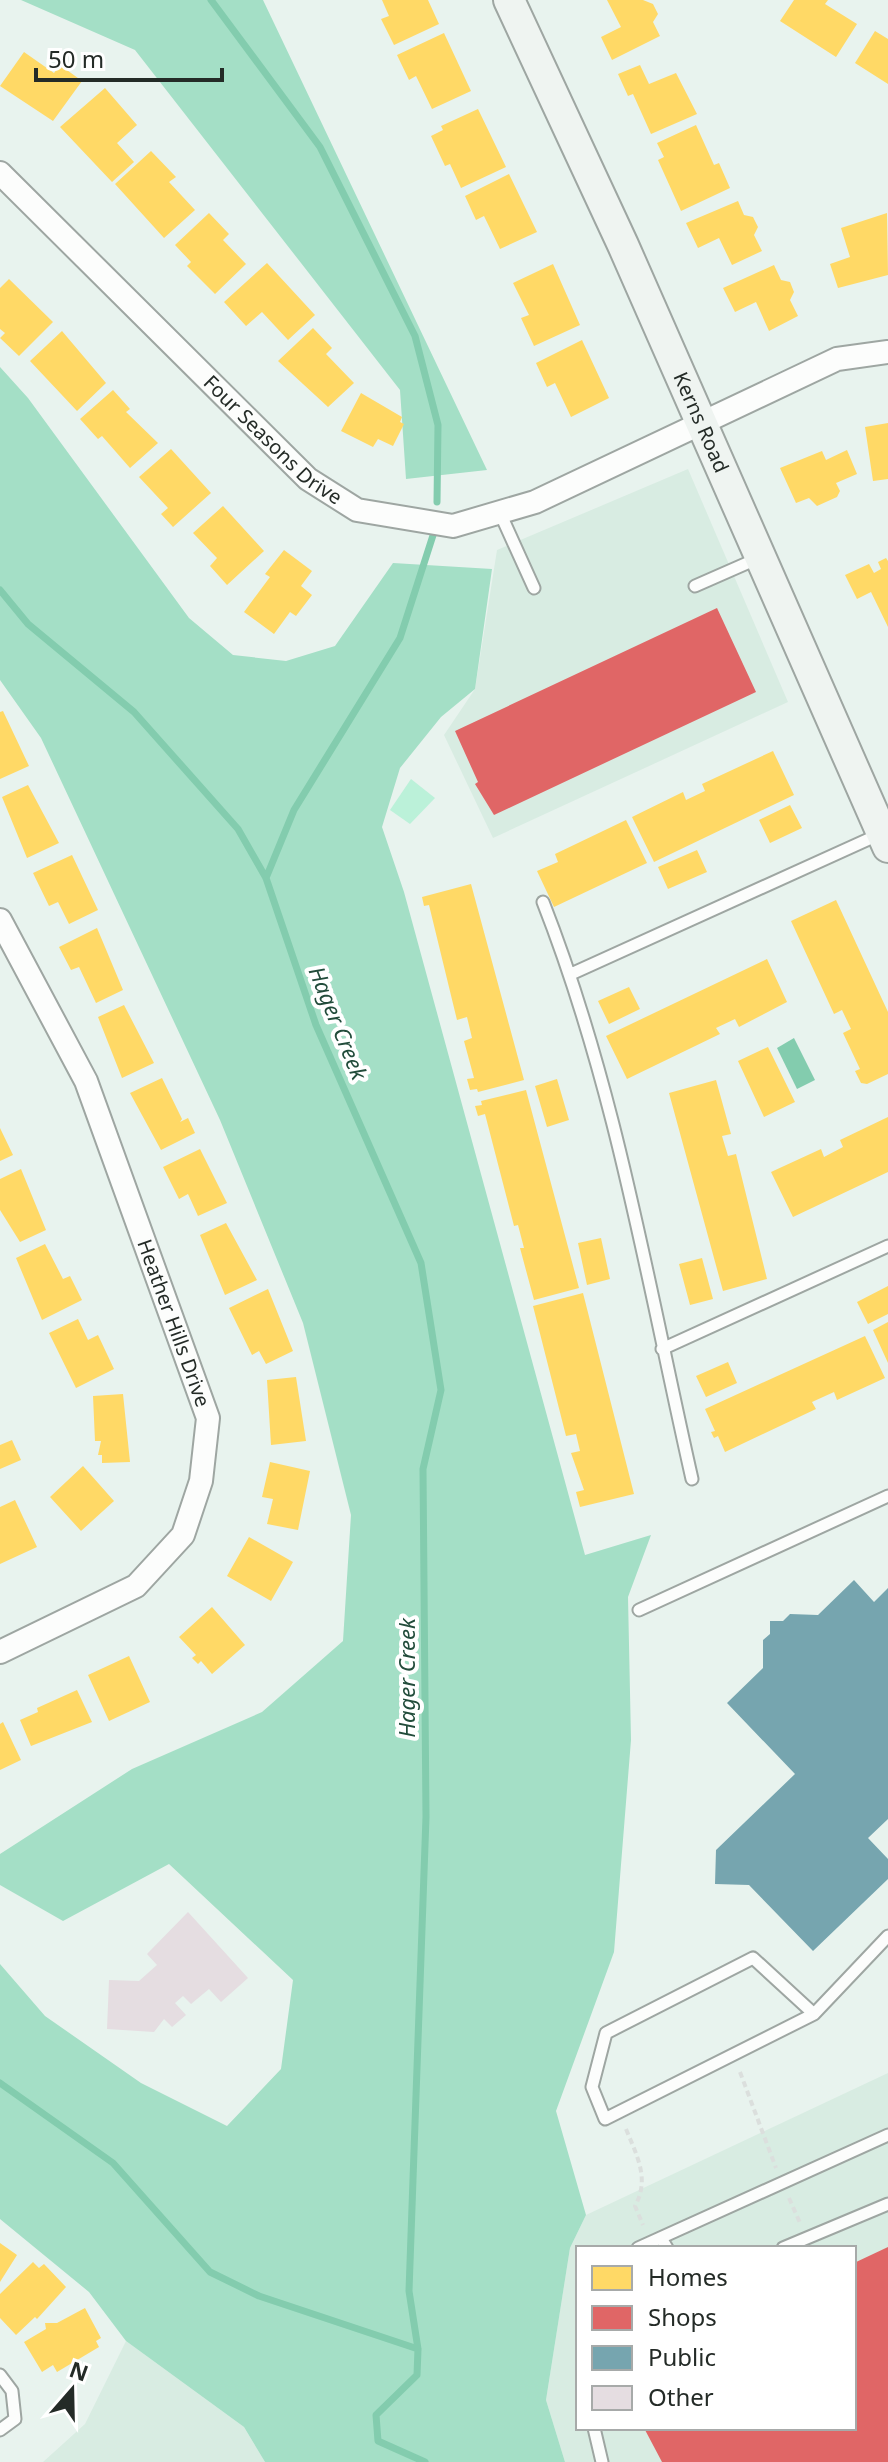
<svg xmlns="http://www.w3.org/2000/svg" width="888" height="2462" font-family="'Noto Sans',sans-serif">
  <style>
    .built { fill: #d8ece2; fill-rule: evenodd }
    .green { fill: #bbf1d9 }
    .forest { fill: #a4dfc6 }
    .water { fill: #83ccae }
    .homes { fill: #ffd966 }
    .shops { fill: #e06666 }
    .public { fill: #76a5af }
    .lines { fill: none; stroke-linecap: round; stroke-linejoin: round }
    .stream { stroke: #83ccae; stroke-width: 7 }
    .building { fill: #e5dde1 }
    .lane-casing { stroke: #9ea6a2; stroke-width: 15 }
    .street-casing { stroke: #9ea6a2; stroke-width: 26 }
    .secondary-casing { stroke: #9ea6a2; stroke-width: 34 }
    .path { stroke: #dbdfdd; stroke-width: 4; stroke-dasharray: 6 4; stroke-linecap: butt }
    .lane { stroke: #fcfdfc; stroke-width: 11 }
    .street { stroke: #fcfdfc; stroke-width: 22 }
    .secondary { stroke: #eff4f1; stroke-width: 30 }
    .labels { text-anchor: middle; stroke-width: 8; stroke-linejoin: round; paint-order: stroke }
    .street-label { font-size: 20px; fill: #242b27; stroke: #fff }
    .water-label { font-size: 22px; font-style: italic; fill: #224c3b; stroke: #fff }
  </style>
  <rect width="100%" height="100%" fill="#e8f3ee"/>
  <!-- built -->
  <path class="built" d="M688,469L788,702L493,838L444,735L475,689L497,550Z
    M888,2073V2462H565L546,2400L570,2248L586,2215ZM578,2248H854V2428H578Z
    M126,2341L244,2427L265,2462H43L85,2424Z"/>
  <!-- green -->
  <path class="green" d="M411,779L435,798L410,824L390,810Z"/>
  <!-- forest -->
  <path class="forest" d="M21,0H263L487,470L406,479L400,390L135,50Z
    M0,367L28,398L189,618L233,655L286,661L335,646L393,563L492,569L475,689L441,717L400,768L382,827L404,892L585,1555L651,1535L628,1597L631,1740L614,1952L556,2111L586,2215L570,2248L546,2400L565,2462H265L244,2427L126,2341L89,2292L0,2219V1964L45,2016L141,2083L227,2126L281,2069L293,1980L169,1864L63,1921L0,1885V1854L132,1769L262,1712L343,1641L351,1515L303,1323L220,1120L41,738L0,680Z"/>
  <!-- water -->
  <path class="water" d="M794,1038L815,1080L797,1089L777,1048Z"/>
  <!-- homes -->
  <path class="homes" d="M382,0H428L439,24L394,45L381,19L389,16Z
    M607,0H643L653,4L658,14L653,22L660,36L612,60L601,37L621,27Z
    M794,0H828L825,4L857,24L836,57L780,21Z
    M875,31L888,39V84L855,63Z
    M444,33L471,91L432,109L416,76L409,80L397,55Z
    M24,52L54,73L60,65L82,81L53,121L0,86Z
    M640,65L649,84L676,73L697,114L651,134L633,94L628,96L618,74Z
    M105,88L137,125L117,143L134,162L112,182L60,127Z
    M478,109L506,167L461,188L450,164L445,166L431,136L443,130L441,126Z
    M696,125L714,165L719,163L730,188L681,211L658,160L664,157L657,143Z
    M151,151L176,177L169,182L195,210L164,238L115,184Z
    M509,174L537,232L500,249L484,216L476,220L465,196Z
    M738,201L744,215L753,217L758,227L754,235L762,251L732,265L719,238L698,248L686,223Z
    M209,213L229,234L223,240L246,264L215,294L187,266L191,262L175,245Z
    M887,213L888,275L838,288L830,264L850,257L841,228Z
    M267,263L315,315L288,340L262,312L246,326L224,302Z
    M553,264L580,325L534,346L521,318L529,315L513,283Z
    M774,265L781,280L790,282L794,292L790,300L798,316L769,331L756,302L735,312L723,288Z
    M9,279L53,322L19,356L0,338L5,333L0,329V288Z
    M313,328L332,348L326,354L354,383L328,407L278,361Z
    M62,331L106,383L77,411L30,361Z
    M582,340L609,398L571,417L555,383L547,387L536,363Z
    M113,390L130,409L126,412L158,443L130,468L102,436L98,439L80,419Z
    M361,393L402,417L400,422L404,424L393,446L378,439L373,447L341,431Z
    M888,423V479L873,481L865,427Z
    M171,449L211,493L173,527L161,514L168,508L139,477Z
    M847,450L857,474L836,483L840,491L837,497L817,506L809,498L796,503L780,468L822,451L826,460Z
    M223,506L264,551L227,585L210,566L217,558L193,533Z
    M284,550L312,571L301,586L312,595L296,616L290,612L274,634L244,612L270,577L265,574Z
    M886,558L888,561V627L871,592L857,599L845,575L869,564L874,573L881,569L878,562Z
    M3,711L29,766L0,779V712Z
    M773,751L794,795L654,862L632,817L683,792L686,800L705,791L702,784Z
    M28,785L59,843L27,858L2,797Z
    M790,805L802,828L770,843L759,820Z
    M626,820L647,863L554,907L537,871L558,862L555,854Z
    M697,850L707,872L668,889L658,867Z
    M72,855L98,910L69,924L58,902L49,906L33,873Z
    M471,884L524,1080L478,1092L477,1089L470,1090L467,1079L474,1078L464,1041L472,1038L467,1017L457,1020L429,905L424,906L422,897Z
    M836,900L888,1012V1074L867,1084L861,1083L855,1071L860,1069L843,1033L851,1029L842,1010L834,1014L791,921Z
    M97,928L123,990L96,1003L79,967L71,970L59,947Z
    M767,959L787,1002L739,1027L735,1019L716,1028L720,1034L627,1079L606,1036Z
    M629,987L640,1009L609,1024L598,1001Z
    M124,1005L154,1063L122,1078L98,1017Z
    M768,1047L795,1102L764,1117L738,1061Z
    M162,1078L182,1119L180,1122L188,1118L195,1133L161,1150L130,1093Z
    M557,1079L569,1120L547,1127L535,1086Z
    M716,1080L731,1134L722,1136L728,1156L736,1154L767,1279L723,1291L669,1093Z
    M526,1090L579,1288L534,1300L520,1248H524L518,1225L514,1226L485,1114L478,1116L475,1106L482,1105L481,1101Z
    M888,1117V1172L793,1217L771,1172L821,1149L824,1157L843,1147L840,1140Z
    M0,1128L13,1155L0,1161Z
    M200,1149L227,1203L198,1216L188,1194L179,1199L163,1167Z
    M21,1169L46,1230L20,1242L0,1210V1179Z
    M226,1223L257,1280L225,1295L200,1235Z
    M601,1238L610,1279L587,1285L578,1243Z
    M45,1244L63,1279L70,1276L82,1300L42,1320L16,1258Z
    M702,1258L713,1299L690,1305L679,1264Z
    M888,1286V1314L868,1324L857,1302Z
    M268,1289L293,1351L266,1364L259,1351L252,1355L229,1308Z
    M583,1293L634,1494L580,1507L576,1492L584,1490L571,1453L580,1451L576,1434L566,1436L533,1306Z
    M78,1319L88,1340L98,1335L114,1369L76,1388L49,1333Z
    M888,1322V1363L873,1330Z
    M865,1336L885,1378L837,1400L834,1392L812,1402L816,1409L725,1452L718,1436L714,1438L711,1432L715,1431L705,1409Z
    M728,1362L737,1383L706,1397L696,1376Z
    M296,1377L306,1441L271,1445L267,1380Z
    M123,1394L130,1462L102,1463V1455H98L101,1441H95L93,1396Z
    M12,1440L21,1460L0,1469V1445Z
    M270,1462L310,1471L298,1530L267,1524L273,1499L262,1497Z
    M83,1466L114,1501L81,1531L50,1497Z
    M15,1500L37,1547L0,1564V1507Z
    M249,1537L293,1562L271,1601L227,1576Z
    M212,1607L245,1645L212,1674L201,1661L198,1664L192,1658L196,1655L179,1637Z
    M129,1656L150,1702L109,1721L88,1675Z
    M77,1690L92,1722L31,1746L20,1720L38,1712L37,1708Z
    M3,1722L21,1760L0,1770V1724Z
    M0,2243L17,2255L0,2282Z
    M33,2262L39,2268L44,2264L66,2287L37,2319L35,2317L16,2335L0,2318V2294Z
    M85,2308L101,2338L96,2341L99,2347L57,2372L53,2365L42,2372L24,2342L46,2329L45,2323H57Z"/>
  <!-- shops -->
  <path class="shops" d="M717,608L756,692L494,815L475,784L478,782L455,731Z
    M888,2247V2462H662L644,2428H854V2263Z"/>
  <!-- public -->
  <path class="public" d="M854,1580L874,1602L888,1588V1819L868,1838L888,1859V1879L813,1951L749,1885L715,1884L716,1850L795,1774L727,1703L763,1668V1640L770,1634V1621H783L790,1614L818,1615Z"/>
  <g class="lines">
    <!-- stream -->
    <path class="stream" d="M211,0L320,147L415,336L438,425L437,502
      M0,590L28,624L134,712L238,829L266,878L316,1025L421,1263L441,1390L423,1469L426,1817L409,2291L418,2349L417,2375L376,2415L378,2441L425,2462
      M266,878L294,810L400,638L436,526
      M0,2083L113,2163L210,2272L259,2296L418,2349"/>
  </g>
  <!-- building -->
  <path class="building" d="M188,1912L248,1978L221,2002L209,1989L191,2004L183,1996L175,2003L186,2015L172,2027L164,2019L154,2032L107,2029L109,1980L139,1981L157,1965L147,1954Z"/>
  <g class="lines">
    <!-- lane casing -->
    <g class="lane-casing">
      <path id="lane" d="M500,513L534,588
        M695,586L761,557
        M543,902C616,1088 648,1285 692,1479
        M571,974L880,834
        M662,1349L888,1246
        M639,1610L888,1496
        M814,2014L753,1958L606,2033L592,2087L605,2119L814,2014L888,1936
        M661,2238L667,2248
        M638,2248L888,2135
        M783,2248L888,2204
        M0,2375L12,2391L15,2419L0,2430
        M594,2428L602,2462"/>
    </g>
    <!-- street casing -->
    <g class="street-casing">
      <g id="street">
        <path id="s1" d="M0,173L308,479L357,510L453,526L535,502L837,359L888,352"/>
        <path id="s2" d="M0,920L86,1081L208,1418L201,1481L183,1535L136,1586L0,1652"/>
      </g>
    </g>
    <!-- secondary casing -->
    <g class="secondary-casing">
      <g id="secondary">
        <path id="s3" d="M509,0L623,245L888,847"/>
      </g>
    </g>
    <!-- path -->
    <path class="path" d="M740,2072L776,2168
      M626,2129C637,2156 650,2179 635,2206L643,2225
      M789,2198L800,2223"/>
    <!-- lane -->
    <use href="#lane" class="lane"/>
    <!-- street -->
    <use href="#street" class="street"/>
    <!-- secondary -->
    <use href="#secondary" class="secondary"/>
  </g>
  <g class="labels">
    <!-- street labels -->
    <g class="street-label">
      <text dy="7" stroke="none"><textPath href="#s3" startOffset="464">Kerns Road</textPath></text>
      <text dy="7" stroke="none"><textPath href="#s1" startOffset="382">Four Seasons Drive</textPath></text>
      <text dy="7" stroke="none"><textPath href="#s2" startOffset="440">Heather Hills Drive</textPath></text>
    </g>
    <!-- water labels -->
    <g class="water-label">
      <text transform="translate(338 1023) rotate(68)" y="8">Hager Creek</text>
      <text transform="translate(407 1678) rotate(-90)" y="8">Hager Creek</text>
    </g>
  </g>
  <!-- legend -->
  <rect x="576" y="2246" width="280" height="184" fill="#ffffff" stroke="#a7aaa9" stroke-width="2"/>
  <rect x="592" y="2266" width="40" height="24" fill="#ffd966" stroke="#a7aaa9" stroke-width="2"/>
  <text x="648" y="2286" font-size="24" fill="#242b27">Homes</text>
  <rect x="592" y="2306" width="40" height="24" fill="#e06666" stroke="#a7aaa9" stroke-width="2"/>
  <text x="648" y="2326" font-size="24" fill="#242b27">Shops</text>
  <rect x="592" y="2346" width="40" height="24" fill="#76a5af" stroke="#a7aaa9" stroke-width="2"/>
  <text x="648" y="2366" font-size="24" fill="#242b27">Public</text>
  <rect x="592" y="2386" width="40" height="24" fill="#e5dde1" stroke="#a7aaa9" stroke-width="2"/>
  <text x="648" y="2406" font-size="24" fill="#242b27">Other</text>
  <!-- north arrow -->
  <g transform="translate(72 2390) rotate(20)" stroke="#ffffff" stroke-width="6" paint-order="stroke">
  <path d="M0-6L14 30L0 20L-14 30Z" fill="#242b27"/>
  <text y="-12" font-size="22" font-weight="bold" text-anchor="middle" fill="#242b27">N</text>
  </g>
  <!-- scale -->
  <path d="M36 68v12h186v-12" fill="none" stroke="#242b27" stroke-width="4"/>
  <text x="48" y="68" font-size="24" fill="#242b27" stroke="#ffffff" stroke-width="6" paint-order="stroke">50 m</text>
</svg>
